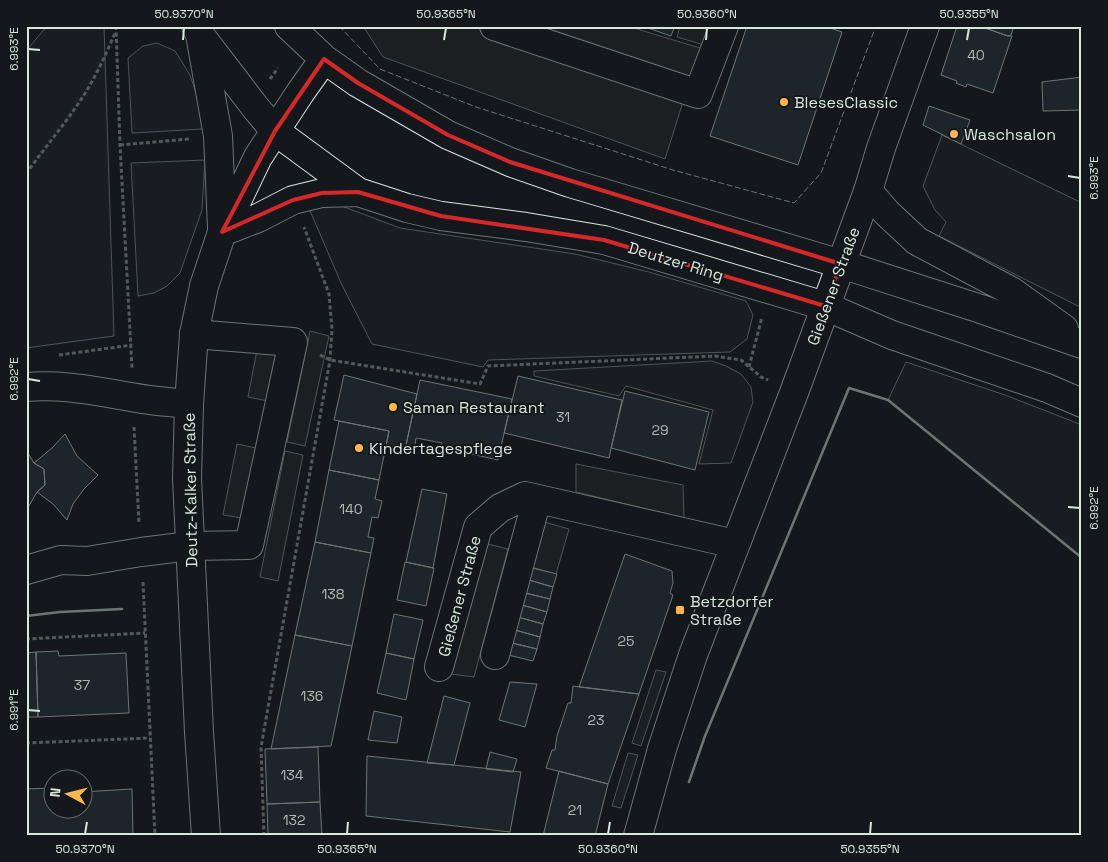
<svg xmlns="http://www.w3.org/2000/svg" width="1108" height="862" font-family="'Space Grotesk',sans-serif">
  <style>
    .green { fill: #202428; stroke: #939e99 }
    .parking { fill: #24282b; stroke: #939e99 }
    .building { fill: #2c363c; stroke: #d8e6dc }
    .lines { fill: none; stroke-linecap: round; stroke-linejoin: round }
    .minor-casing { stroke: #d8e6dc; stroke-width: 30 }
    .major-casing { stroke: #d8e6dc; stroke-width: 30 }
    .path { stroke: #9da8a2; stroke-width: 3; stroke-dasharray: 4 2.5; stroke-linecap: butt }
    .minor { stroke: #14181c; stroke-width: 28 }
    .major { stroke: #14181c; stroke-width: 28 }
    .fence { stroke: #d8e6dc; stroke-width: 1; stroke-dasharray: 6 2.5; stroke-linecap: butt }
    .wall { stroke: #d8e6dc; stroke-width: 2.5 }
    .marked { fill: none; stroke: #d62828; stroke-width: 4; stroke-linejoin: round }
    .ticks { fill: none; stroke: #d8e6dc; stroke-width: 2 }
    .poi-dot { fill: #ffb74d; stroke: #14181c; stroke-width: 2 }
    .labels { text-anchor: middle; stroke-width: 4; stroke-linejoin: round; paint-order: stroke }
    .number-label { font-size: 14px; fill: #adbab4 }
    .poi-label { font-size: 16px; fill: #d8e6dc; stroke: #14181c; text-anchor: start }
    .street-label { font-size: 16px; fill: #d8e6dc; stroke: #14181c }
    .neatline { fill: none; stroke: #d8e6dc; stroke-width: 2 }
    .ticks-label { font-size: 12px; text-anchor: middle; fill: #d8e6dc }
  </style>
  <rect width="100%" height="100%" fill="#14181c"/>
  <!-- green -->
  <path class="green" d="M47,26H104L114,336L26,348V51Z
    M157,43L175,51L190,75L201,108L203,129L132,133L128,58L143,46Z
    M942,135L1082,203V308L939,236L946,222L935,210L923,186Z
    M205,160L202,210L180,273L167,286L154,293L138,296L131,163Z
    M339,205L400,228L575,254L649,272L746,301L753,315L747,339L730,352L488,360L483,367L372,344L341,283L308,206Z
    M712,361L726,366L741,374L751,387L753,402L731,463L699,464L713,410L626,386L619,396L534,376V371Z
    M906,362L1005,395L1082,425V558L888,400Z"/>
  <!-- parking -->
  <path class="parking" d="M363,26H627L700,48L665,159L383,57Z
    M680,26H710L704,45L677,37Z
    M310,331L329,336L305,446L287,442Z
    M257,350L277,353L268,401L248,397Z
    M237,444L256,448L242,518L223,515Z
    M285,451L303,455L278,581L260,577Z
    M576,464L683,485L684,518L576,492Z
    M544,522L569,529L556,574L531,567Z
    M484,543L508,549L474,677L450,674Z
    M656,670L666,672L641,746L632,743Z
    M628,753L638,755L621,808L612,806Z"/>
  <!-- building -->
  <path class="building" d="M642,26H675L671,36Z
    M747,26H824L842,32L798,165L710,136Z
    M957,26H979L1008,36H1012L993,93L967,84L966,87L956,83L957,81L941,75Z
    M979,26H1014L1011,35L1008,36Z
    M1082,77V110L1043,111L1042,82Z
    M929,106L970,120L961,144L923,125Z
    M344,375L417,394L405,450L386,446L389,431L334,420Z
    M518,376L622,400L609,458L504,433Z
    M420,380L512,399L498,460L441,447L442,443L416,438L414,452L405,450Z
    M625,391L709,412L695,470L611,448Z
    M339,421L389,431L379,480L329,470Z
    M65,434L77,456L98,475L84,489L73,504L67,520L53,504L37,492L45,485L44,469L34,463L52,448Z
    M26,450L34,463L44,469L45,485L37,492L26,511Z
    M329,470L379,480L375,499L382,501L378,518L372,517L368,537L374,538L371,553L315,542Z
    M422,489L447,494L433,568L406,562Z
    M315,542L371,553L352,646L295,635Z
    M625,554L672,571L673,583L670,593L673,595L639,694L579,687Z
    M405,562L434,568L426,606L397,600Z
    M532,568L557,574L553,587L529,580Z
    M529,580L553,587L550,599L525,593Z
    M525,593L550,599L547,612L522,605Z
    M522,605L547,612L543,624L518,617Z
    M394,614L423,620L414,659L386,653Z
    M518,617L543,624L540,637L515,630Z
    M515,630L540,637L537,649L512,643Z
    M295,635L352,646L331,746L271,749Z
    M512,643L537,649L533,661L508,655Z
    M58,651L59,656L126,653L129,713L38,717L36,652Z
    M36,652L38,717H26V653Z
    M386,653L414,659L406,700L377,693Z
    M510,682L537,684L525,727L499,720Z
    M573,686L639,694L608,784L546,768L552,750H555L557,736L568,703H571Z
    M444,696L470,703L454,765L427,763Z
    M374,711L402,717L397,743L368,740Z
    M318,747L320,802L267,804L265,749Z
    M490,752L517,759L513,772L486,769Z
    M367,756L521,772L510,832L366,816Z
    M559,771L608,784L595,836H543Z
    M52,788V810H82V792L132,789L133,836H26V789Z
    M320,802L322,836H268L267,804Z"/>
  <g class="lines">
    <!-- minor casing -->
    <g class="minor-casing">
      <path id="minor" d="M494,26L698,94L724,26
        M26,387C64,384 94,391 131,397C150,401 170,402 189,404
        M26,570L61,560L87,561L141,552L190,546L249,545L293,342L194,334
        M495,655L537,499
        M439,667L478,527L500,508L525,496L735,544
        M638,836L662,749L693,655L795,390L868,191L881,148L925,26"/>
    </g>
    <!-- major casing -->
    <g class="major-casing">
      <path id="major" d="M196,26L200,35L255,107L275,131L358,192L407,208L441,216L526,227L604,240L825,306L892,335L1047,388L1082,403
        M289,26L324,59L358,83L448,135L510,162L570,183L841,264L981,309L1082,344
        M201,40L218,136L222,228
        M868,191L887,213L917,241L1011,291L1064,329
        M222,232L258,218L293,200L322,193L358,192
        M206,836L199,732L187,478L189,404L194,334L204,286L222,232L258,157L300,93L324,59"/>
    </g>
    <!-- path -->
    <path class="path" d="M116,26L120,145L132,368
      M270,79L278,68
      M120,145L189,139
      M26,174C45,147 66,123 84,95C96,76 106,54 115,33
      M59,355L132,345
      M320,355L330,360L480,384L488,366L715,356L741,360L761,377L768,380
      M749,367L762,317
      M134,427L139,523
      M143,582L155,836
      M26,639L145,633
      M26,743L150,738
      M264,836L261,747L330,360L332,329L329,294L304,227"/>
    <!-- minor -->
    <use href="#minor" class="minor"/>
    <!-- major -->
    <use href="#major" class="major"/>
    <!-- fence -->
    <path class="fence" d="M339,26L380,69L476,107L673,170L794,203L821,173L874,31"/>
    <!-- wall -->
    <path class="wall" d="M26,616L60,612L122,609
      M689,782L705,736L849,388L888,400L1082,558"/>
  </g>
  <!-- marked area -->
  <path d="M0 0H1108V862H0ZM324,59L358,83L448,135L510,162L841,264L825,306L604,240L441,216L358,192L322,193L293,200L222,232L275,131Z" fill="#14181c" fill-opacity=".55" fill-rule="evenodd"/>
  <path class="marked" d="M324,59L358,83L448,135L510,162L841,264L825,306L604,240L441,216L358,192L322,193L293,200L222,232L275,131Z"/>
  <!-- ticks -->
  <path class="ticks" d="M183,40L184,28M444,40L446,28M706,40L707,28M967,40L969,28M28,49L40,50M1068,176L1080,178M28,379L40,381M1068,507L1080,508M28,710L40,711M85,834L87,822M347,834L348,822M608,834L610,822M870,834L871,822"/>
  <!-- markers -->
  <g class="poi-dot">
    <circle cx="784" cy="102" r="5"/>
    <circle cx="954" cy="134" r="5"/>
    <circle cx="393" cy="407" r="5"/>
    <circle cx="359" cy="448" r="5"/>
    <rect x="675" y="605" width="10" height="10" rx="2.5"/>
  </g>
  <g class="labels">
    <!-- number labels -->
    <g class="number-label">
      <text x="976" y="60">40</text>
      <text x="563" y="422">31</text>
      <text x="660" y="435">29</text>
      <text x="351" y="514">140</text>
      <text x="333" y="599">138</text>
      <text x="626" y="646">25</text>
      <text x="82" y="690">37</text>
      <text x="312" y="701">136</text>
      <text x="596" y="725">23</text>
      <text x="292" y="780">134</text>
      <text x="575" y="815">21</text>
      <text x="294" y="825">132</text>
    </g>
    <!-- poi labels -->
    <g class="poi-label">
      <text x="794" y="108">BlesesClassic</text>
      <text x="964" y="140">Waschsalon</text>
      <text x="403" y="413">Saman Restaurant</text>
      <text x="369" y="454">Kindertagespflege</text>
      <text x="690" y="607">Betzdorfer<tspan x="690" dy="18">Straße</tspan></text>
    </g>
    <!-- street labels -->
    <g class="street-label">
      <text transform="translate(676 261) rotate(17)" y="6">Deutzer Ring</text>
      <text transform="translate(833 286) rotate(-70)" y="6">Gießener Straße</text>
      <text transform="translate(190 490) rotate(-91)" y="6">Deutz-Kalker Straße</text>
      <text transform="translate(459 596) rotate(-75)" y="6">Gießener Straße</text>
    </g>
  </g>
  <!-- border -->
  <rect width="1108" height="862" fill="none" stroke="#14181c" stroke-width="55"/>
  <!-- north arrow -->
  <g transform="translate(68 794) rotate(277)"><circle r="24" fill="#14181c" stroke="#626a69"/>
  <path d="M0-4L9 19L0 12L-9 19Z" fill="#ffb74d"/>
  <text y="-8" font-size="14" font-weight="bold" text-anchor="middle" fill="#d8e6dc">N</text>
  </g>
  <rect x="28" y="28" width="1052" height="806" class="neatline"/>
  <g class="ticks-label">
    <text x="184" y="18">50.9370°N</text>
    <text x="446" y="18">50.9365°N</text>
    <text x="707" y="18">50.9360°N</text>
    <text x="969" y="18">50.9355°N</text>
    <text transform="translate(14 49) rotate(-90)" y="4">6.993°E</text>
    <text transform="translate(1094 178) rotate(-90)" y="4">6.993°E</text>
    <text transform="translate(14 379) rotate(-90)" y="4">6.992°E</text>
    <text transform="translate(1094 508) rotate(-90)" y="4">6.992°E</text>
    <text transform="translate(14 710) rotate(-90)" y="4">6.991°E</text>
    <text x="85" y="853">50.9370°N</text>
    <text x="347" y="853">50.9365°N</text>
    <text x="608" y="853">50.9360°N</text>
    <text x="870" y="853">50.9355°N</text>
  </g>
</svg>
